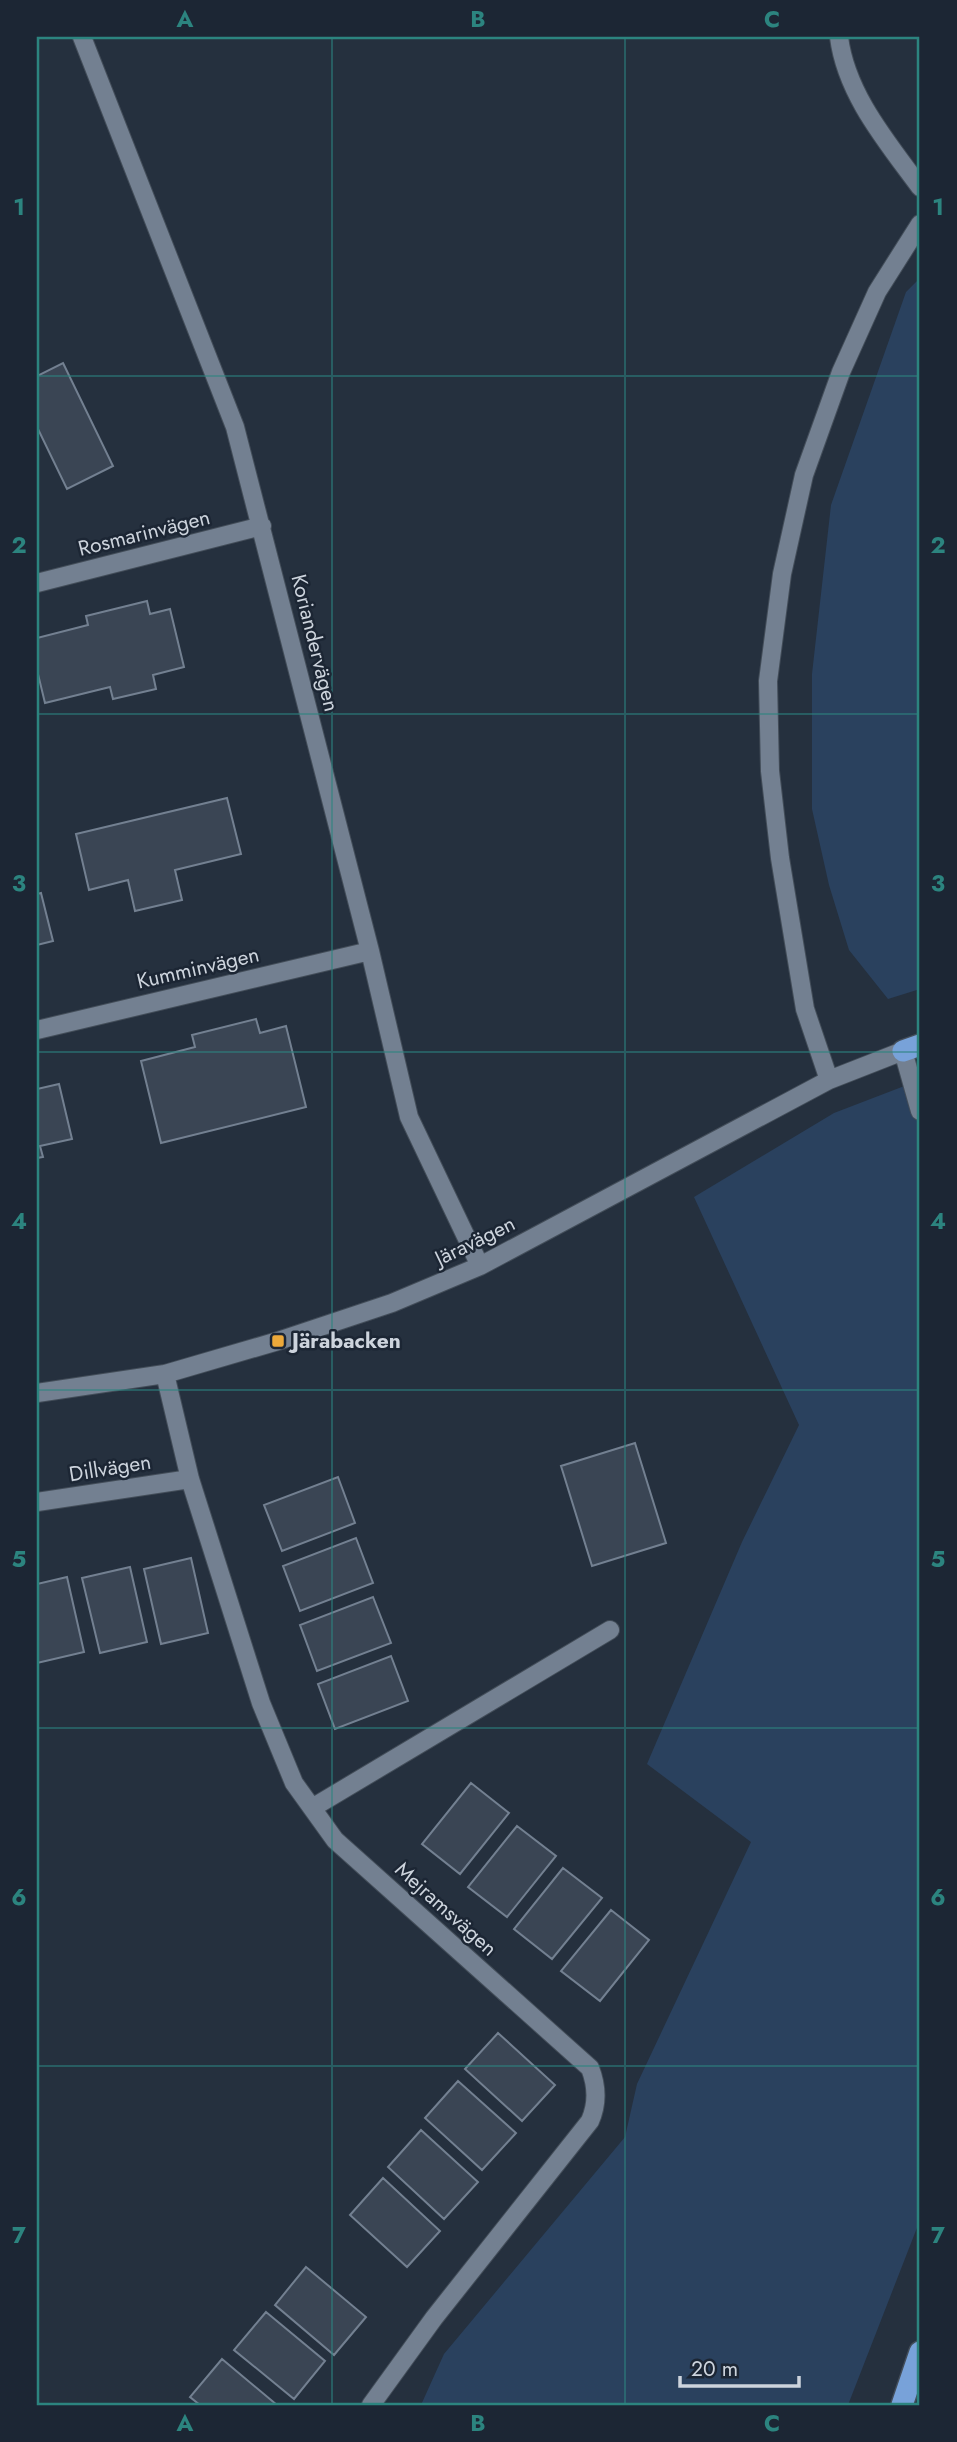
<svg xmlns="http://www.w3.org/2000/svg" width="957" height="2442" font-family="Jost,sans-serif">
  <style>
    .green { fill: #2a415e }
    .building { fill: #3a4554; stroke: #738091; stroke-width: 2 }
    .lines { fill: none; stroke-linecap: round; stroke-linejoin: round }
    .minor-casing { stroke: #434d59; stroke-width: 20 }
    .highway-casing { stroke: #434d59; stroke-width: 24 }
    .minor { stroke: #738091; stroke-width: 18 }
    .highway { stroke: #78a2d9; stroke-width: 21 }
    .grid { fill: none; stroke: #2c847f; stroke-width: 2; stroke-opacity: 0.55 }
    .poi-dot { fill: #eca93a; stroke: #1c2634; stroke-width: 2.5 }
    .labels { text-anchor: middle; stroke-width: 5; stroke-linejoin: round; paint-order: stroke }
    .street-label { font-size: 21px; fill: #cdd4dd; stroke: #1c2634 }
    .poi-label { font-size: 21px; font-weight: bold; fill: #cdd4dd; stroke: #1c2634; text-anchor: start }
    .neatline { fill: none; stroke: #2c847f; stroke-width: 2.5 }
    .grid-label { font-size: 23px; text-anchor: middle; font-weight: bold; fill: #2c847f }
  </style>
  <rect width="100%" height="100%" fill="#25303e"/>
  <!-- green -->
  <path class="green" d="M920,278V989L888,999L849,950L829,885L812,809V674L831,505L906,292Z
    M920,1080V2220L848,2405H421L444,2354L625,2137L637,2084L751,1842L647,1764L742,1542L799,1425L694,1197L834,1113Z"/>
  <!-- building -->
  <path class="building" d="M63,363L113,466L67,489L37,427V376Z
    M147,601L150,614L170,609L184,667L153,675L156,689L113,699L110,687L45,703L37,670V638L88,625L86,616Z
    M227,798L241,854L175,870L182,900L135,911L128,880L89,890L76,834Z
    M41,893L53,941L37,945V894Z
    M256,1019L260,1033L286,1026L306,1107L161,1143L141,1061L195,1047L192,1035Z
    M59,1084L72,1139L40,1146L43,1157L37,1158V1089Z
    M635,1443L666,1543L592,1566L561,1466Z
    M338,1477L355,1523L282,1551L264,1505Z
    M356,1538L373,1583L300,1611L283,1566Z
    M191,1558L208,1633L161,1644L144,1569Z
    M130,1567L147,1642L100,1653L82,1578Z
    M67,1577L84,1652L37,1663V1584Z
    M373,1597L391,1643L317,1671L300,1625Z
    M391,1656L408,1701L335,1729L318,1684Z
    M471,1783L509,1813L460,1874L422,1844Z
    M517,1826L556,1856L507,1917L468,1887Z
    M563,1868L602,1898L552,1959L514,1929Z
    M611,1910L649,1940L600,2001L561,1971Z
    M498,2033L555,2085L522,2121L465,2069Z
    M458,2081L516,2133L482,2170L425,2118Z
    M421,2130L478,2182L444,2219L388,2167Z
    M383,2178L440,2231L407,2267L350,2215Z
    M306,2267L366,2317L334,2355L275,2305Z
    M266,2312L325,2361L294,2399L234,2350Z
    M222,2359L277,2405H200L190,2397Z"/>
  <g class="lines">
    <!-- minor casing -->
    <g class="minor-casing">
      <path id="minor" d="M82,37L235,427L370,951L409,1117L480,1266
        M839,37C846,94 887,142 920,187
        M37,583L262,526
        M37,1030L370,951
        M829,1080L805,1009L780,858L770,771L768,681L782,574L804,475L841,372L877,292L920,224
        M165,1374L190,1479L261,1703L294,1783L335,1840L590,2068C597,2086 598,2103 590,2121L434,2318L371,2405
        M37,1393L165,1374L278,1341L392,1303L480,1266L829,1080L903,1051L920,1111
        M37,1502L190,1479
        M312,1808L610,1630"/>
    </g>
    <!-- highway casing -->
    <g class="highway-casing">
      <path id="highway" d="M903,1051L920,1045
        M902,2405L920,2352"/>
    </g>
    <!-- minor -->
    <use href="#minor" class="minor"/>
    <!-- highway -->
    <use href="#highway" class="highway"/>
  </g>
  <!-- grid -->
  <path class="grid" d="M332,37V2405M625,37V2405M37,376H920M37,714H920M37,1052H920M37,1390H920M37,1728H920M37,2066H920"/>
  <!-- markers -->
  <rect class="poi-dot" x="271" y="1334" width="14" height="14" rx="3.5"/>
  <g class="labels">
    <!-- street labels -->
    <g class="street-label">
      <text transform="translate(144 533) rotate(-14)" y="7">Rosmarinvägen</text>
      <text transform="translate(315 643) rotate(76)" y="7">Koriandervägen</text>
      <text transform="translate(198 968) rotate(-13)" y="7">Kumminvägen</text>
      <text transform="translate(475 1241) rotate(-26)" y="7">Järavägen</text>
      <text transform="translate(110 1468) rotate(-9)" y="7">Dillvägen</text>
      <text transform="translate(446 1909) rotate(42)" y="7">Mejramsvägen</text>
    </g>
    <!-- poi labels -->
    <g class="poi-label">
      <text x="292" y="1348">Järabacken</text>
    </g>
  </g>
  <!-- border -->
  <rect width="957" height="2442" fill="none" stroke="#1c2634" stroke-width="77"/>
  <!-- scale -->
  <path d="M680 2376v10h119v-10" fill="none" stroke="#cdd4dd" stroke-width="3.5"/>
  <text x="691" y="2376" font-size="21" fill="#cdd4dd" stroke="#1c2634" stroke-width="5" paint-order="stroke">20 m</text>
  <rect x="38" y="38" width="880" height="2366" class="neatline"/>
  <g class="grid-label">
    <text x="185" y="27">A</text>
    <text x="478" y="27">B</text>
    <text x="772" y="27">C</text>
    <text x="19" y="215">1</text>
    <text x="938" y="215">1</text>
    <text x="19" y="553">2</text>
    <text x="938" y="553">2</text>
    <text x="19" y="891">3</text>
    <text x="938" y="891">3</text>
    <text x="19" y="1229">4</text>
    <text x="938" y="1229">4</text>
    <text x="19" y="1567">5</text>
    <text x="938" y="1567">5</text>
    <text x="19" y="1905">6</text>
    <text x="938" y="1905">6</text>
    <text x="19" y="2243">7</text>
    <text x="938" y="2243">7</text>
    <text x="185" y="2431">A</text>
    <text x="478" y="2431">B</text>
    <text x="772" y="2431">C</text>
  </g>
</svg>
